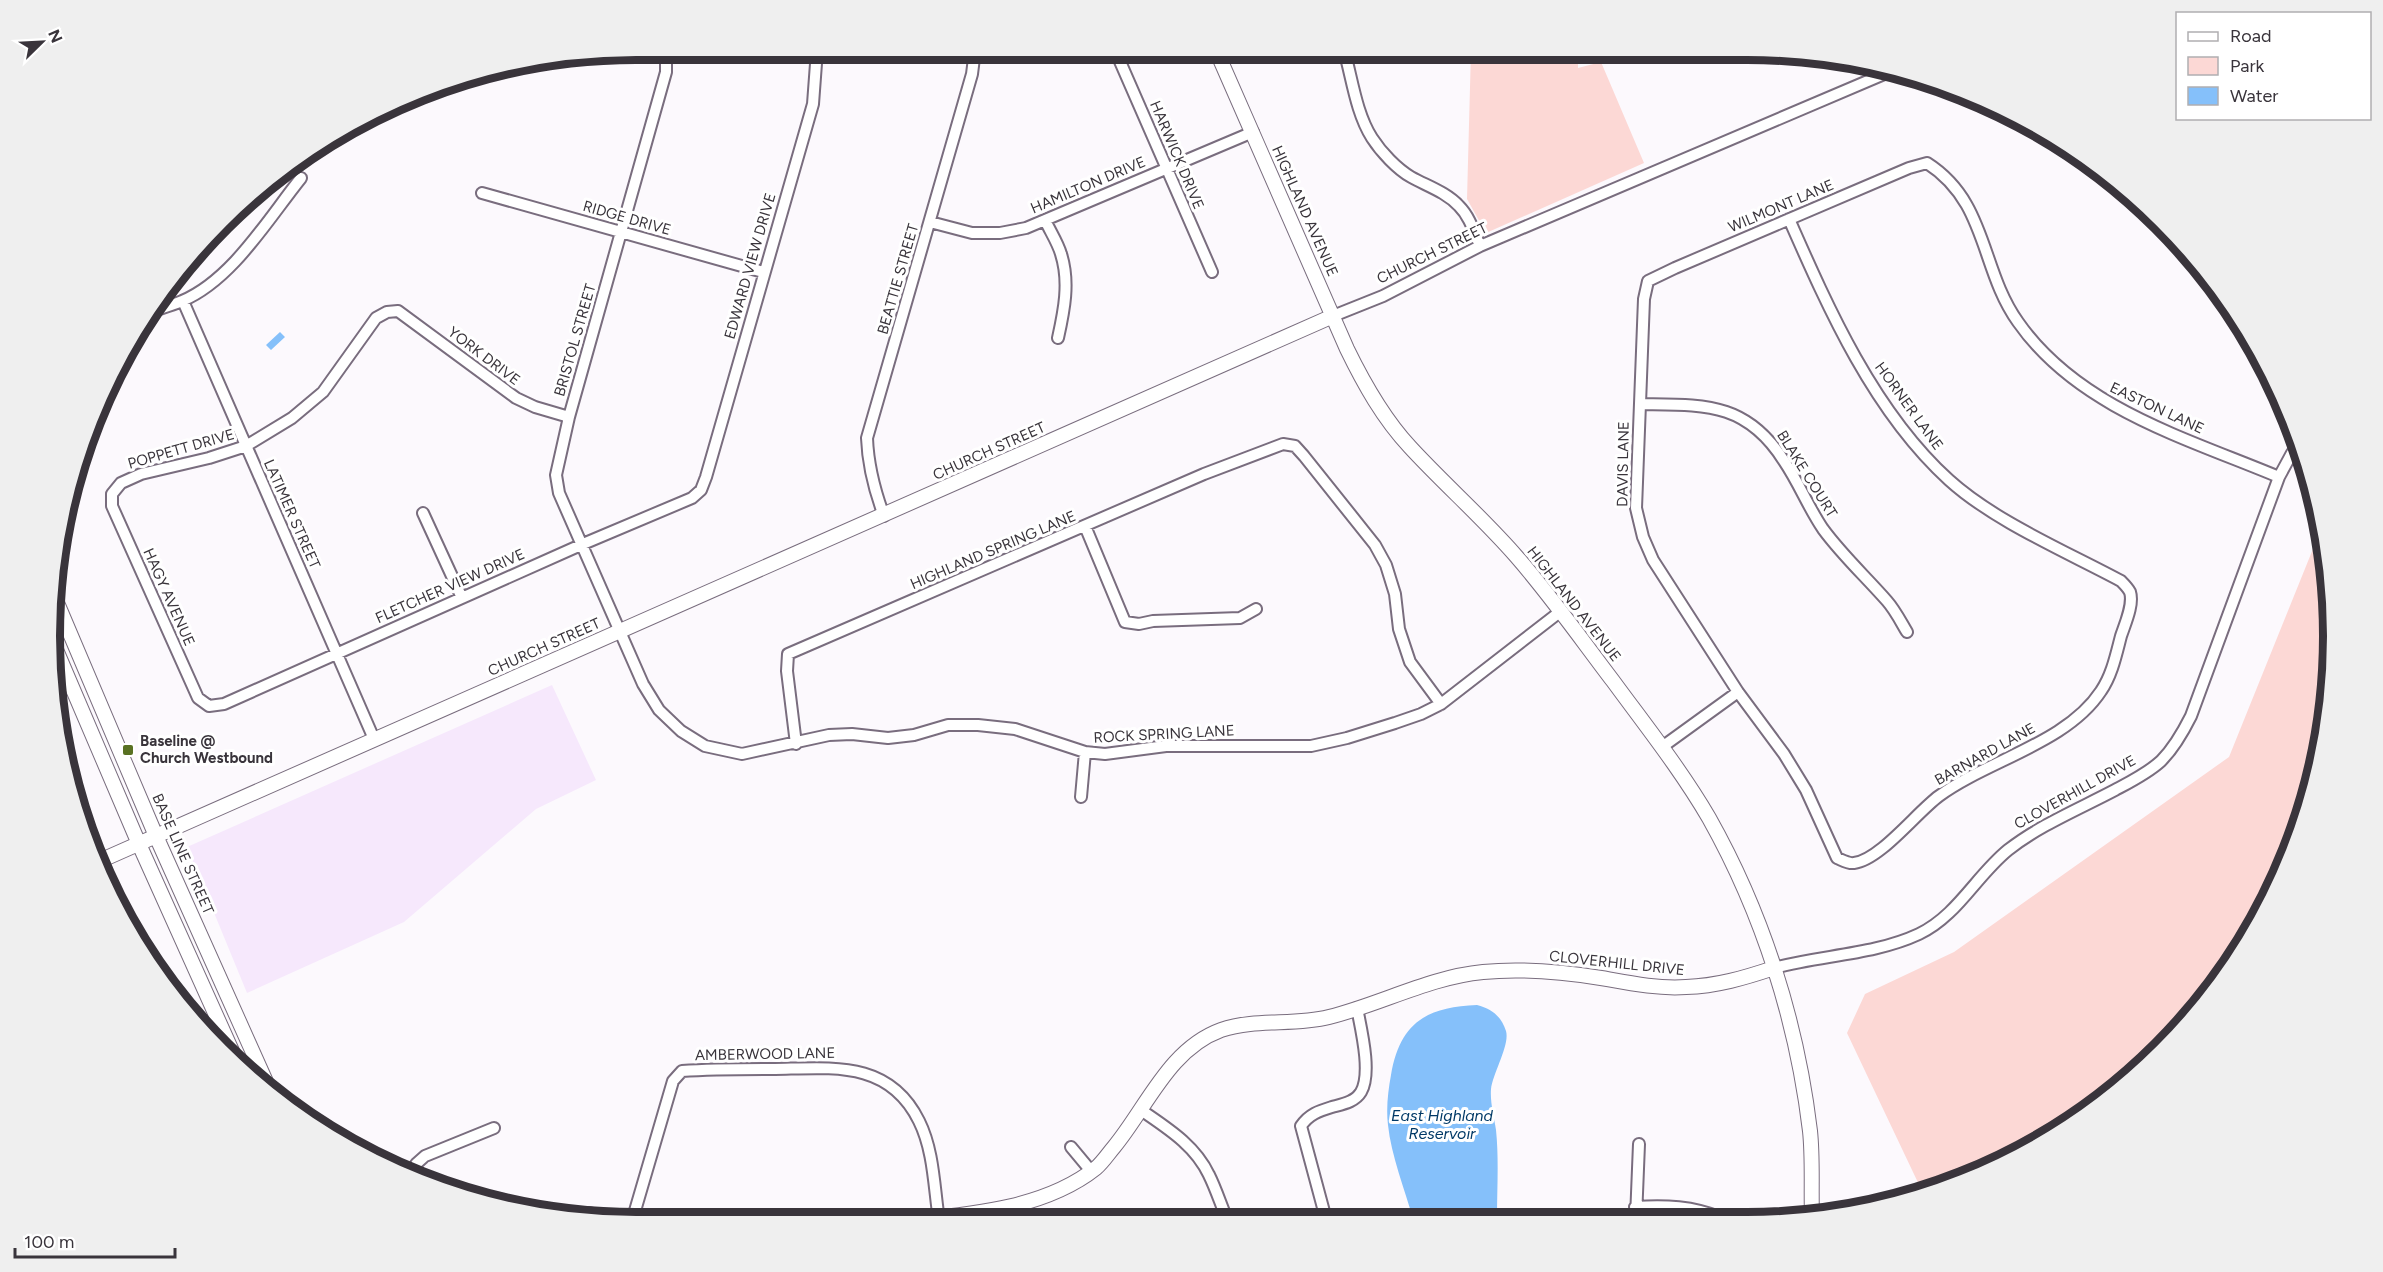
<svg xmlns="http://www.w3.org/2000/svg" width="2383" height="1272" font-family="Figtree,sans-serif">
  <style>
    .built { fill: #f6e8fc }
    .green { fill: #fcd8d5 }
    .water { fill: #85c0fa }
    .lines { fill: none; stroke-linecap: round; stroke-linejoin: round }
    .street-casing { stroke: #796d7e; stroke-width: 14 }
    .secondary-casing { stroke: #796d7e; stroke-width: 16 }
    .street { stroke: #fff; stroke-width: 10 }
    .secondary { stroke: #fff; stroke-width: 14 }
    .poi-dot { fill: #597122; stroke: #fff; stroke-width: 2 }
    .labels { text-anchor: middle; stroke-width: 6; stroke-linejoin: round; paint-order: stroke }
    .street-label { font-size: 15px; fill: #39343b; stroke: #fff }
    .poi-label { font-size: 15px; font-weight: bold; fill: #39343b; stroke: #fff; text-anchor: start }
    .water-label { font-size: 16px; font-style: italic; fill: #003966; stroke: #fff }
    .rim { fill: none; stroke: #39343b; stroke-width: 8 }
  </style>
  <rect width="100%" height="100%" fill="#fcf9fd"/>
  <!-- built -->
  <path class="built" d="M552,685L596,780L536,809L404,922L247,993L187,847Z"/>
  <!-- green -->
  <path class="green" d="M1471,50L1578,51V68L1601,62L1644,163L1486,233L1467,199Z
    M2321,529L2329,560L2332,675L2313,788L2273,896L2188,1023L2073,1123L1971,1178L1922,1191L1847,1033L1865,994L1954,952L2229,757Z"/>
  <!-- water -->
  <path class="water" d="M280,332L285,337L271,350L266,345Z
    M1477,1005C1492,1009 1501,1016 1506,1031C1510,1045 1493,1073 1491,1089C1490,1103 1494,1116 1496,1130C1499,1159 1497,1189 1497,1218L1413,1219C1405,1190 1391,1155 1388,1125C1386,1109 1388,1091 1391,1075C1400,1023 1426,1007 1477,1005Z"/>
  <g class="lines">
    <!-- street casing -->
    <g class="street-casing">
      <path id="street" d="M666,50V72L569,417L556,475L559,493L643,684L659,710L681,731L705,746L742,754L829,735L852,734L888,738L914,735L948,725H978L1015,729L1085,752L1105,754L1166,746H1311L1347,738L1395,723L1421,714L1441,704L1561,611
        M1115,50L1212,272
        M1344,50C1352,78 1356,113 1372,138C1381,152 1397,169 1411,177C1427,186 1446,192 1459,206C1470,217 1474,232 1480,246
        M482,193L763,272
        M1789,219C1829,310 1874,412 1949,480C1994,521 2067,552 2121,581C2124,584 2128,588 2130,592C2134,604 2125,624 2121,636C2116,655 2112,675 2101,691C2067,743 1988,760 1939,796C1917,812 1880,860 1854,863C1848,864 1842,860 1837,858L1806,790L1784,754L1738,692L1653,560L1643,537L1636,508L1644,299L1648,281L1675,268L1909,168L1927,163C1988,202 1980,269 2018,322C2078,408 2186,438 2279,477
        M1045,220C1050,231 1058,243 1061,254C1070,282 1064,311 1058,338
        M930,222L972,233H1000L1026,228L1253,132
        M183,301L374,739
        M147,313C158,309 171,306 182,301C232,280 268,219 301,178
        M1333,316L1383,296L1480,246L1896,69
        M1640,404C1703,405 1746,401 1784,461C1799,483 1808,507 1823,529C1842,555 1866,577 1887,601C1895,610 1901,622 1907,632
        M569,417L535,407L516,398L398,311L387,312L376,318L323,392L292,418L246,446L209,458L141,474L121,483L112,494V506L198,698L209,706L224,704L583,544L692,498L701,490L706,477L813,104L817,50
        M423,513L462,598
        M884,516C874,489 868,466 867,438L972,74L975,50
        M1085,526L1125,622L1139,624L1153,621L1240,618L1256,609
        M796,744L787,671L788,654L1204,474L1283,444L1295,446L1304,456L1375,545L1386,565L1395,594L1399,629L1410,662L1441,704
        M1662,747L1738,692
        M1081,797L1085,752
        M1774,968C1821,955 1874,955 1919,934C1957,916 1976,876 2008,850C2040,825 2079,809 2115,790C2130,782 2148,773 2161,761C2174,748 2183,732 2191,716L2279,477L2292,453L2300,443
        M1141,1110C1167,1128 1195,1145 1209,1175C1216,1189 1221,1205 1227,1219
        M1071,1147L1091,1171
        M416,1177V1164L425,1156L494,1128
        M1635,1207C1666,1205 1692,1206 1722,1218
        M1636,1218L1639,1144
        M792,1219V1221
        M1326,1219L1301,1126C1309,1114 1319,1111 1332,1107C1343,1104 1355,1102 1361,1092C1372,1073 1361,1029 1357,1008
        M632,1221L673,1081L682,1071C713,1069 744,1069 775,1069C832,1068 889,1060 919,1121C934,1151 934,1188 939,1220"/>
    </g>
    <!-- secondary casing -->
    <g class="secondary-casing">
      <path id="secondary" d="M1216,50L1347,349C1364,384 1383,418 1410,447C1444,484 1483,518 1516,556C1551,596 1581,639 1613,681C1646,726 1681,770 1709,818C1763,914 1797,1022 1810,1131C1813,1159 1811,1189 1812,1217
        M52,591L156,836L272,1095
        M51,638L139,844L237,1062
        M95,863L1333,316
        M564,1216L589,1214L617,1221
        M916,1220C976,1214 1047,1207 1096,1168C1103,1162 1108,1154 1114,1147C1147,1107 1169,1049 1221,1030C1256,1018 1294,1026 1329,1017C1381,1004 1430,977 1483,972C1522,968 1563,972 1601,978C1629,983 1658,989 1686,987C1717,986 1744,978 1774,968"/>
    </g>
    <!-- street -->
    <use href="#street" class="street"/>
    <!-- secondary -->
    <use href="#secondary" class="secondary"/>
  </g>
  <!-- markers -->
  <rect class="poi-dot" x="122" y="744" width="12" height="12" rx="3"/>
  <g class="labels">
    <!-- street labels -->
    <g class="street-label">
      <text transform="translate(1177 155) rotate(67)" y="5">HARWICK DRIVE</text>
      <text transform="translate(1088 185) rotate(-23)" y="5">HAMILTON DRIVE</text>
      <text transform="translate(1781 206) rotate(-23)" y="5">WILMONT LANE</text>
      <text transform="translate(1305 211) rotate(66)" y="5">HIGHLAND AVENUE</text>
      <text transform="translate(627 218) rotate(16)" y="5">RIDGE DRIVE</text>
      <text transform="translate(1432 253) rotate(-26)" y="5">CHURCH STREET</text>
      <text transform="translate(750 266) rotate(-74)" y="5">EDWARD VIEW DRIVE</text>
      <text transform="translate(898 279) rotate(-74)" y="5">BEATTIE STREET</text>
      <text transform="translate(575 340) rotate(-74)" y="5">BRISTOL STREET</text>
      <text transform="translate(484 356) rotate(37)" y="5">YORK DRIVE</text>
      <text transform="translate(1909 406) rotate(54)" y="5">HORNER LANE</text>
      <text transform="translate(2157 408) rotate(25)" y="5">EASTON LANE</text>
      <text transform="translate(181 449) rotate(-16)" y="5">POPPETT DRIVE</text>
      <text transform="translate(989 451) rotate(-24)" y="5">CHURCH STREET</text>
      <text transform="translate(1623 464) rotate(-89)" y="5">DAVIS LANE</text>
      <text transform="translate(1807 474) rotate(58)" y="5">BLAKE COURT</text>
      <text transform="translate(292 514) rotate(66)" y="5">LATIMER STREET</text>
      <text transform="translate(993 550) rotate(-23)" y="5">HIGHLAND SPRING LANE</text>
      <text transform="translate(450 586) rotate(-24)" y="5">FLETCHER VIEW DRIVE</text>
      <text transform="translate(169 597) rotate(66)" y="5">HAGY AVENUE</text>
      <text transform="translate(1574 604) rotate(52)" y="5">HIGHLAND AVENUE</text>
      <text transform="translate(544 647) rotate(-24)" y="5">CHURCH STREET</text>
      <text transform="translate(1164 734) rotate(-3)" y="5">ROCK SPRING LANE</text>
      <text transform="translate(1985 754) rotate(-29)" y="5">BARNARD LANE</text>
      <text transform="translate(2075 792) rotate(-29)" y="5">CLOVERHILL DRIVE</text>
      <text transform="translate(183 854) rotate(66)" y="5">BASE LINE STREET</text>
      <text transform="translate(1617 963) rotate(6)" y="5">CLOVERHILL DRIVE</text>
      <text transform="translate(765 1054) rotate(-1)" y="5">AMBERWOOD LANE</text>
    </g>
    <!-- poi labels -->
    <g class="poi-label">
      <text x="140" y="746">Baseline @<tspan x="140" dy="17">Church Westbound</tspan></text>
    </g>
    <!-- water labels -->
    <g class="water-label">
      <text x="1442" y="1121">East Highland<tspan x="1442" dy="18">Reservoir</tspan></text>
    </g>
  </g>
  <!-- crop -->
  <path d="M0 0H2383V1272H0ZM636 60H1747A576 576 0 0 1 2323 636V636A576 576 0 0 1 1747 1212H636A576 576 0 0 1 60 636V636A576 576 0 0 1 636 60Z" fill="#efefef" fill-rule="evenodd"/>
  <path class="rim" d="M636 60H1747A576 576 0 0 1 2323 636V636A576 576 0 0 1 1747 1212H636A576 576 0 0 1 60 636V636A576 576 0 0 1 636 60Z"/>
  <!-- legend -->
  <rect x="2176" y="12" width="195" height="108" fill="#ffffff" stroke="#b0aeb1" stroke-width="1.5"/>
  <rect x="2188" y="32" width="30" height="9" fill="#ffffff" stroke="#b0aeb1" stroke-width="1.5"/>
  <text x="2230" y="42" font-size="18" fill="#39343b">Road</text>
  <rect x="2188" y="57" width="30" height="18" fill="#fcd8d5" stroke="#b0aeb1" stroke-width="1.5"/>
  <text x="2230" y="72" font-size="18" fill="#39343b">Park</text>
  <rect x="2188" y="87" width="30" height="18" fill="#85c0fa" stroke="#b0aeb1" stroke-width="1.5"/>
  <text x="2230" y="102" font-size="18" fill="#39343b">Water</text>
  <!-- north arrow -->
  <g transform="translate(42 42) rotate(66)" stroke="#ffffff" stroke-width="4.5" paint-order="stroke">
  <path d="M0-4.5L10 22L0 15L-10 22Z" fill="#39343b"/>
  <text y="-9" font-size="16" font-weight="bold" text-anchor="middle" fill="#39343b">N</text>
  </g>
  <!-- scale -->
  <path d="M15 1248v9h160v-9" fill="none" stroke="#39343b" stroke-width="3"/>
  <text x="24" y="1248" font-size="18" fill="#39343b" stroke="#ffffff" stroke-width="4.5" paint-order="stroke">100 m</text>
</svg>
